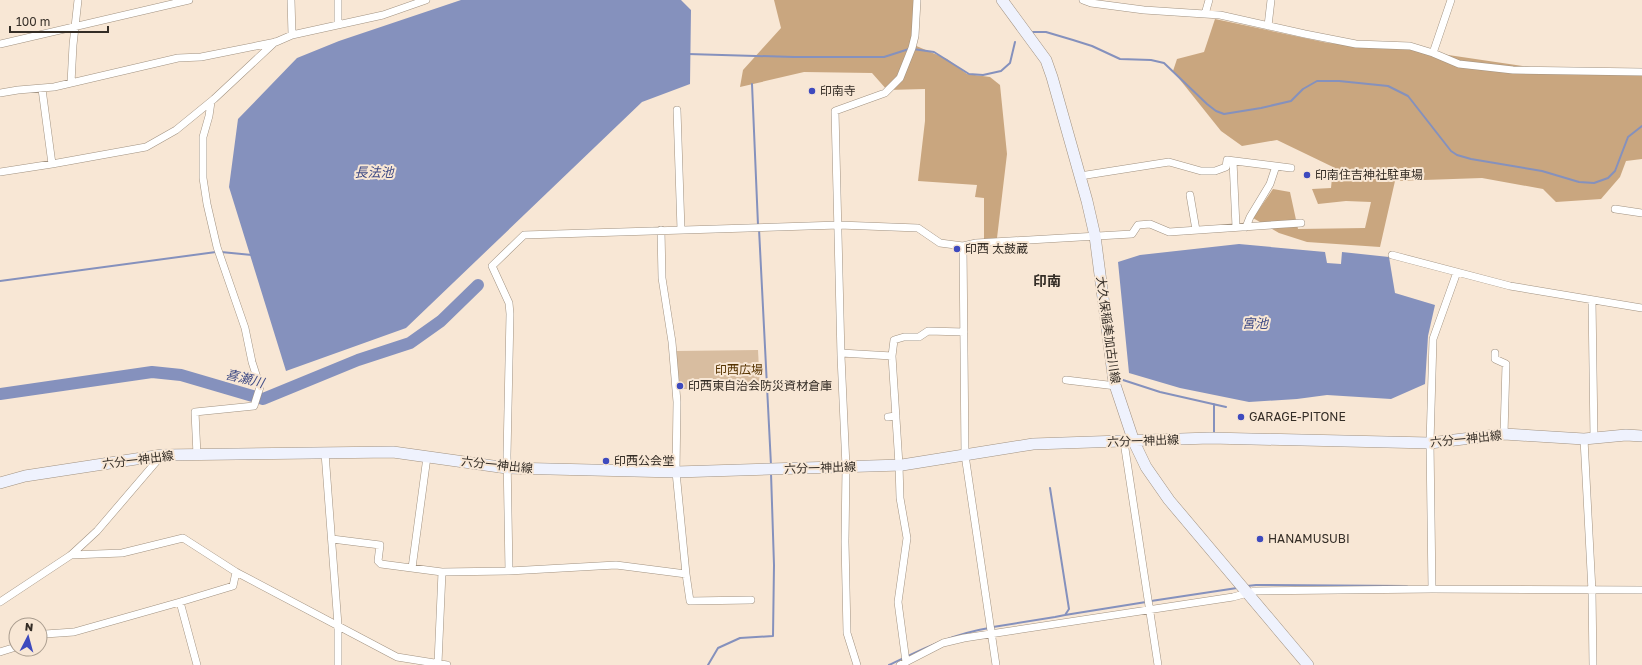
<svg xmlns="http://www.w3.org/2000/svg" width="1642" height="665" font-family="'Golos Text','Noto Sans JP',sans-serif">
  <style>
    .green { fill: #d8bda0 }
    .forest { fill: #c9a67f }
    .water { fill: #8591bd }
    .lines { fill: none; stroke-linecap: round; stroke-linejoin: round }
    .stream { stroke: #8591bd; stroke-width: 2 }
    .river { stroke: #8591bd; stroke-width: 12 }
    .street-casing { stroke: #a19281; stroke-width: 8 }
    .secondary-casing { stroke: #a19281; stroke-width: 12 }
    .street { stroke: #fff; stroke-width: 7 }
    .secondary { stroke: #eff2fd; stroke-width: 11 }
    .poi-dot { fill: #3e4abe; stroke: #f8e7d5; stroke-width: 1.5 }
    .labels { text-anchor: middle; stroke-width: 4; stroke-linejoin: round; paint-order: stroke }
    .poi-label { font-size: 12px; fill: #342d26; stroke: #f8e7d5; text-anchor: start }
    .street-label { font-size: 12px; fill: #342d26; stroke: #f8e7d5 }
    .park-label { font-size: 12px; fill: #563300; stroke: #f8e7d5 }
    .water-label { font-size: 13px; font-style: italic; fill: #3f4b85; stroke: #f8e7d5 }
    .quarter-label { font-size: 14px; font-weight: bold; fill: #342d26; stroke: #f8e7d5 }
  </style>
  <rect width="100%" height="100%" fill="#f8e7d5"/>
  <!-- green -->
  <path class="green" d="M758,350L760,389H677L676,351Z"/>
  <!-- forest -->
  <path class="forest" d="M774,0H913L914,45L947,59L967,74L990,77L1000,85L1007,154L997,238L984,239V198L975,197L977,185L918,181L925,121V89L887,90L872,73L804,72L740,87L743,70L781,28Z
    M1215,19L1328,43L1401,48L1571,73L1642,72V159L1626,161L1620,177L1601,199L1556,202L1543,189L1482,178L1395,181L1380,247L1307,242L1279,233L1253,218L1273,189L1290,192L1298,229L1365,228L1371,202L1346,201L1318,204L1312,189L1331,188L1333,167L1277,140L1242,146L1221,131L1173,71L1177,59L1204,52Z"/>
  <!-- water -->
  <path class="water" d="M461,0H681L691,10L690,84L642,102L406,328L286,371L229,187L238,119L297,58L339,41Z
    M1239,244L1325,252L1327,263L1341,264L1342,252L1389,257L1395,293L1435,305L1428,336L1425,384L1391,399L1327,395L1297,399L1249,402L1180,388L1129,373L1118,262L1140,255Z"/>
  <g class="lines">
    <!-- stream -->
    <path class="stream" d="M1033,32H1046L1073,40L1092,46L1120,59L1151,60L1164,63L1207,104L1216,111L1224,114L1261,108L1291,101L1303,89L1317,81H1339L1388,86L1408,96L1451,151L1457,155L1471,159L1542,171L1579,182L1594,183L1608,178L1615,171L1628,137L1642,126
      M913,49L934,52L969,74L983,75L1001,71L1010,63L1015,42
      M688,54L794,57H884L909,49
      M752,84L758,225
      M759,229L771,465
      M221,252L252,255
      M0,281L216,252
      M1120,379L1160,392L1226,407
      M1214,404V435
      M1247,586L1256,585L1407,586
      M1151,601L1237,588
      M1065,615L1146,602
      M993,627L1055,617L1065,615L1069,609L1050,488
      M708,665L718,648L740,638L773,636L774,565L771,473
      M889,665C922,649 952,634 989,628"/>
    <!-- river -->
    <path class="river" d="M0,394L152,372L181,375L263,399L358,360L410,343L441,321L478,285"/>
    <!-- street casing -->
    <g class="street-casing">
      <path id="street" d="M291,0L292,35
        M338,0V25
        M1083,0L1091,3L1144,10L1220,15L1305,34L1356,44L1410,46L1433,53L1459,64L1513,70L1642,72
        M1205,14L1209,0
        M1268,26L1271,0
        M0,44L189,0
        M1433,53L1451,0
        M71,83L73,45L78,0
        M42,89L52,164
        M0,93L18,90L54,87L178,58L201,57L276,42L292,35L383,15L426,0
        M677,110L681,230
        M1233,161L1236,227
        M0,172L52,164L146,147L176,130L214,99L275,42
        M1080,176L1169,162L1201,171H1215L1226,167L1227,160L1291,168
        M1190,195L1196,230
        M1615,209L1642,213
        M1246,227L1250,217L1270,184L1276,166
        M963,246L965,455L996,665
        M1392,255L1510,286L1642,308
        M1592,300L1594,438
        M841,353L892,356
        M1495,353V359L1506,364L1504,434
        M1066,380L1116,386
        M888,417L896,416
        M1584,439L1592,591L1593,665
        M1124,442L1158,665
        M325,453L338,625V665
        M197,455L195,412L254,406L260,387L252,362L245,328L217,247L207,204L203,178V137L209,116L211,102
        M332,539L380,545L378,561L381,564L442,572
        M71,555L122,553L183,538L236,572L397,657L447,665
        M412,568L427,457
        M509,571L507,455L510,314L509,303L492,266L524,235L839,225L918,228L940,243L963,246L976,243L1132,234L1138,225L1150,224L1169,232L1301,223
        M686,574L690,601L751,600
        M1432,589L1430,443L1433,339L1457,272
        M0,602L71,555L97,531L162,455
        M180,602L233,586L236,572
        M40,638L45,634L74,632L180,602L197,665
        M0,652L16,647
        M906,662L898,602L907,538L900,498L899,465L892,356L894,340L904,337H919L928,331L964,332
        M438,663L442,572L509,571L616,565L686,574L676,472L677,402L672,342L662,278L661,230
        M857,665L847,633L845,542L846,467L841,356L835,111L885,93L900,78L912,48L915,36L917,0
        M900,665L943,643L964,638L1233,597L1255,591L1432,589L1642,590"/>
    </g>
    <!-- secondary casing -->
    <g class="secondary-casing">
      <path id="secondary" d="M1002,0L1046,60L1052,77L1087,201L1095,236L1114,382L1134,442L1146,467L1169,500L1308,665
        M0,483L25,476L162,455L393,452L507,468L676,472L902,465L1033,444L1210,438L1430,443L1504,434L1584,439L1626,435L1642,436"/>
    </g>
    <!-- street -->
    <use href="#street" class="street"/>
    <!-- secondary -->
    <use href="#secondary" class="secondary"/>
  </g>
  <!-- markers -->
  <g class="poi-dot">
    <circle cx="812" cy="91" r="4"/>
    <circle cx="1307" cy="175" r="4"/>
    <circle cx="957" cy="249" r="4"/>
    <circle cx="680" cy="386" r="4"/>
    <circle cx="1241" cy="417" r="4"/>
    <circle cx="606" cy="461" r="4"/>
    <circle cx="1260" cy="539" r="4"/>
  </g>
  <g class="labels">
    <!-- poi labels -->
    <g class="poi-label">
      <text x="820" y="95">印南寺</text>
      <text x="1315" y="179">印南住吉神社駐車場</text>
      <text x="965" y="253">印西 太鼓蔵</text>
      <text x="688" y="390">印西東自治会防災資材倉庫</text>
      <text x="1249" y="421">GARAGE-PITONE</text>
      <text x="614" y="465">印西公会堂</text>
      <text x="1268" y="543">HANAMUSUBI</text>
    </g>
    <!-- street labels -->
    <g class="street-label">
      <text transform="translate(1108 330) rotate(82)" y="4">大久保稲美加古川線</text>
      <text transform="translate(1466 439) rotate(-6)" y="4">六分一神出線</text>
      <text transform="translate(1143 441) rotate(-2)" y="4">六分一神出線</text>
      <text transform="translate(138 460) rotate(-7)" y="4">六分一神出線</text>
      <text transform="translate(497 465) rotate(6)" y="4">六分一神出線</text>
      <text transform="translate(820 468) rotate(-2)" y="4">六分一神出線</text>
    </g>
    <!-- park labels -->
    <g class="park-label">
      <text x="739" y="374">印西広場</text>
    </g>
    <!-- water labels -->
    <g class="water-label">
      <text x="374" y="177">長法池</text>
      <text x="1255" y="328">宮池</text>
      <text transform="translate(245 378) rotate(14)" y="5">喜瀬川</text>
    </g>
    <!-- quarter labels -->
    <g class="quarter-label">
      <text x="1047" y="286">印南</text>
    </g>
  </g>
  <!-- north arrow -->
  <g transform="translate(28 637) rotate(6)"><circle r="19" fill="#f8e7d5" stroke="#aa9d8f"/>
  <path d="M0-3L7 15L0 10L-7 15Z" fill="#3e4abe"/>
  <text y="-6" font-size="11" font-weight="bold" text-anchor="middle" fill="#342d26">N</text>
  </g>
  <!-- scale -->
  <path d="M10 26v6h98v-6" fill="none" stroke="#342d26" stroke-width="2"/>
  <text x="16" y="26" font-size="12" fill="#342d26" stroke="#f8e7d5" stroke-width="3" paint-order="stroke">100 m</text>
</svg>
